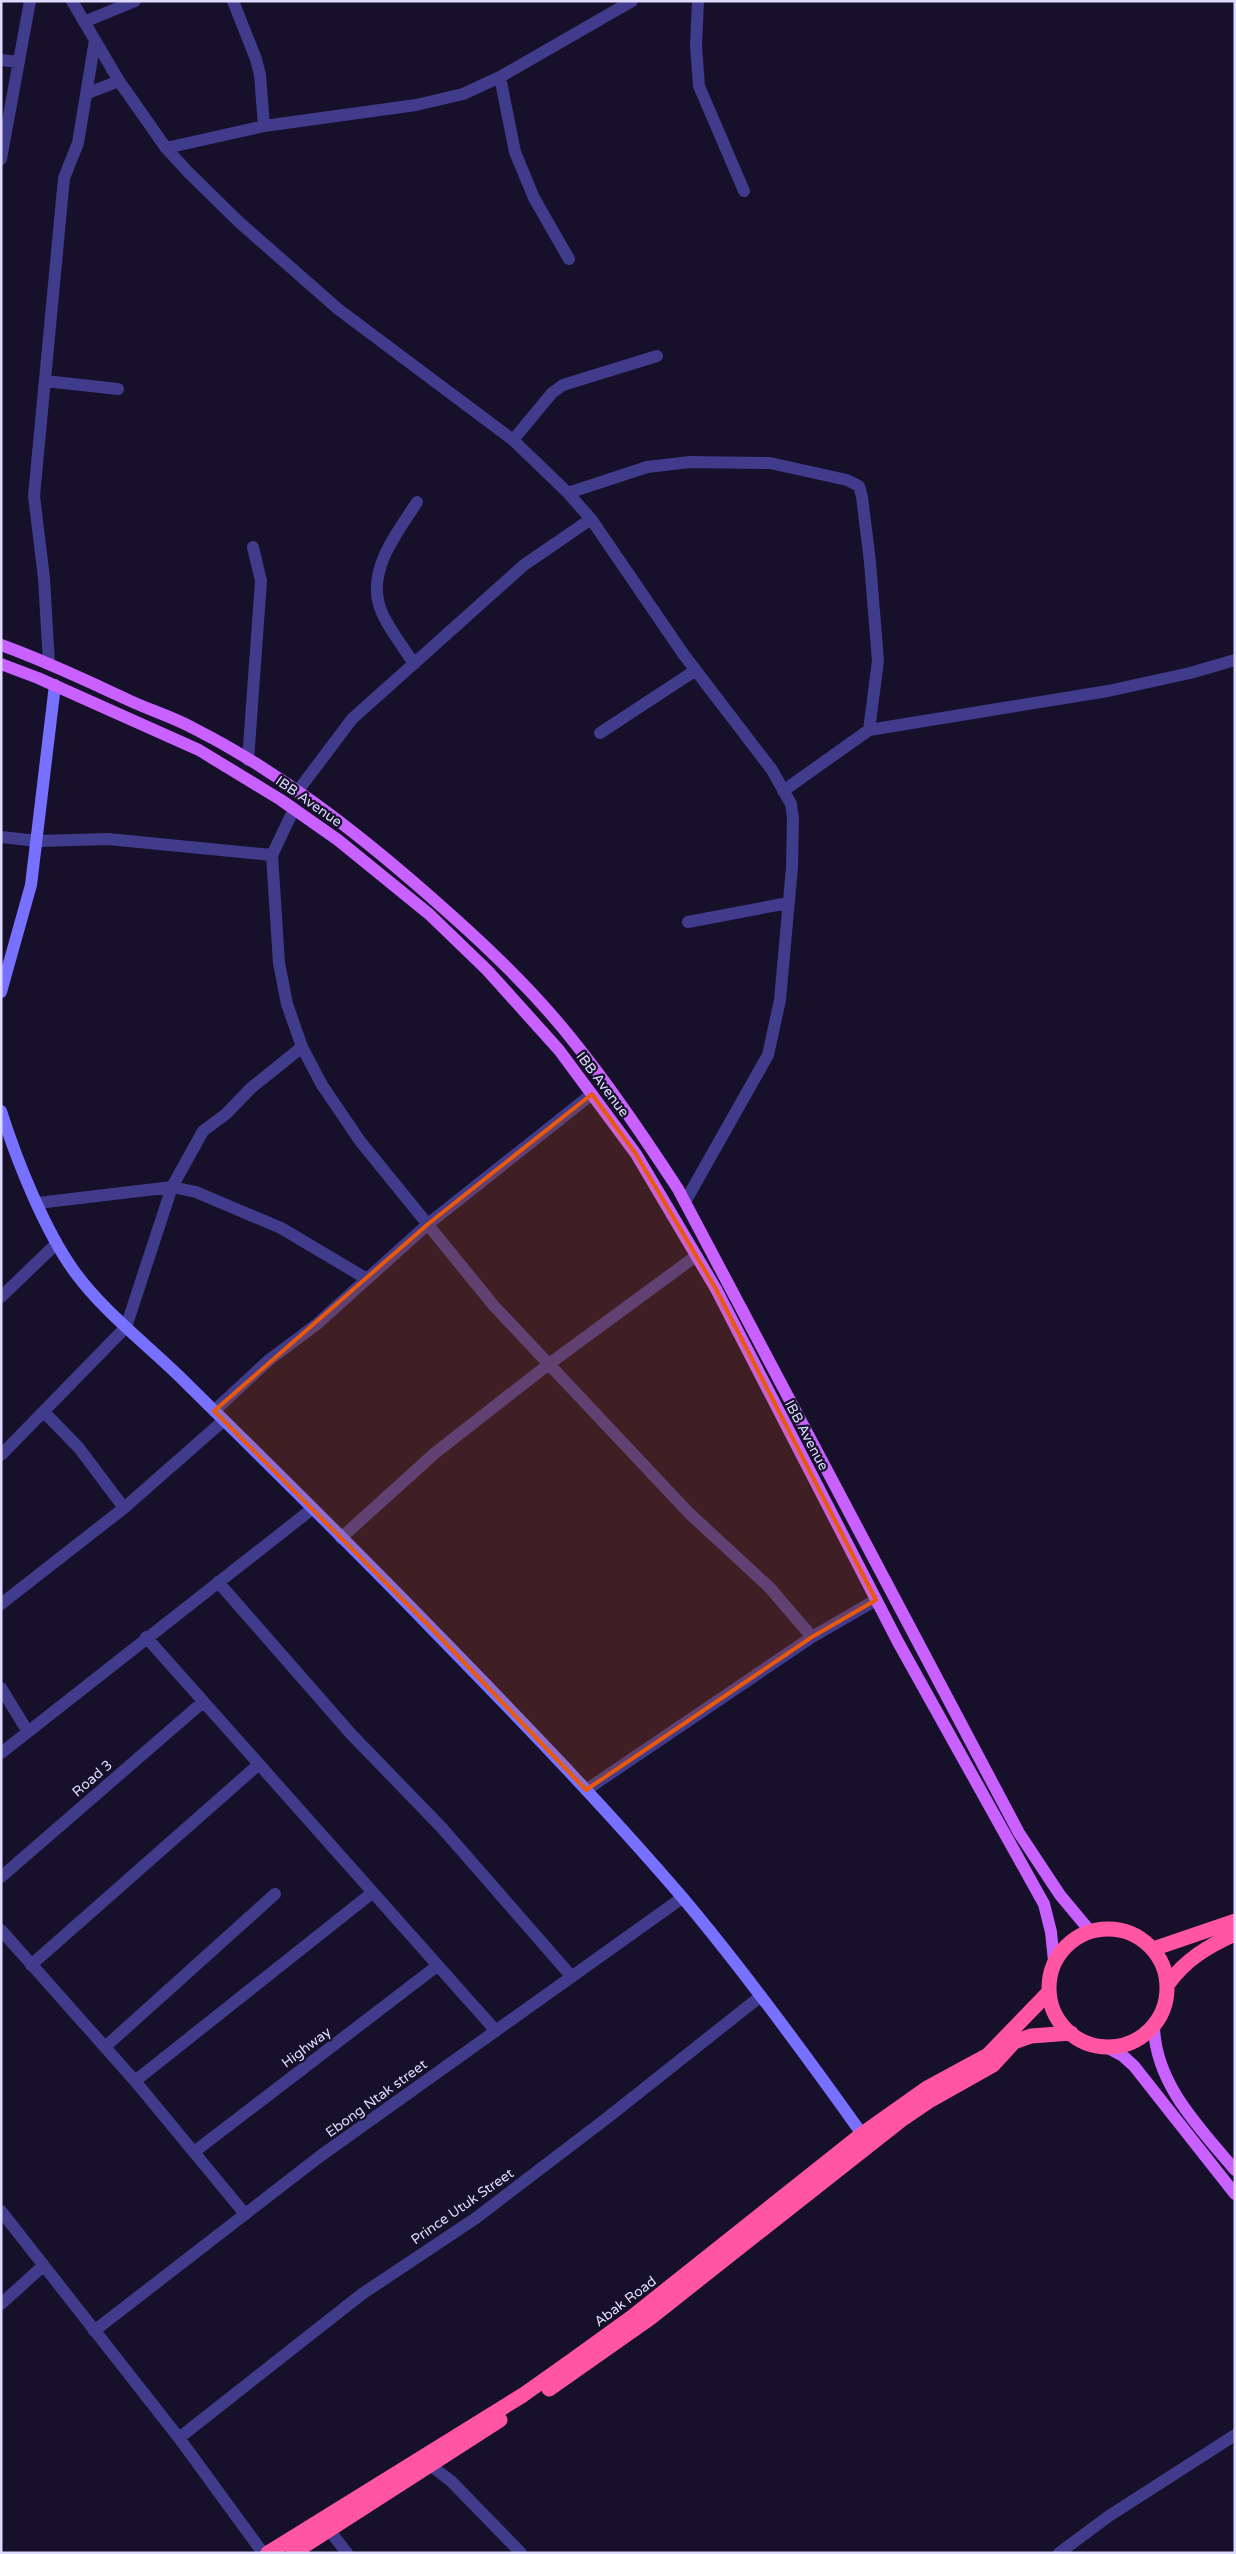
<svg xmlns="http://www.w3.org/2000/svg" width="1236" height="2554" font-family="'Varela Round',sans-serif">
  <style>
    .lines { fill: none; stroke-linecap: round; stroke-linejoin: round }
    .street { stroke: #403b8b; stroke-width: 12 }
    .secondary { stroke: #7871ff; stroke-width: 12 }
    .primary { stroke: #c861ff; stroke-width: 12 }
    .highway { stroke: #ff55a2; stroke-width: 15 }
    .marked { fill: #e8590c; fill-opacity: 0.2; stroke: #e8590c; stroke-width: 4; stroke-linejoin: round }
    .labels { text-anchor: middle; stroke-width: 4.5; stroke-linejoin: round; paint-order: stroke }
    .street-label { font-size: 14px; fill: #dfdaff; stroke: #16102b }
  </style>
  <rect width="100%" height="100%" fill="#16102b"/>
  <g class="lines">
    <!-- street -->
    <path class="street" d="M72,1L119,81L166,148L188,172L239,222L338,309L513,440L568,493L591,519L684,655L772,770L791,804L793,818L792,867L780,1000L768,1055L685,1202
      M233,1L256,59L260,75L264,126
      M698,1L696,46L699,86L744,191
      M84,22L135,1
      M1,60L19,62
      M500,77L515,152L534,198L569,259
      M88,93L119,81
      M166,148L264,126L416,105L463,94L500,77L632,1
      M1,159L30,1
      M45,381L118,389
      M513,440L552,393L563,385L657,356
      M568,493L647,467L690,462L770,463L847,480L859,486L862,497L870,562L878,661L869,730
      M49,664L44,578L34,496L64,178L78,143L95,40
      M414,664C404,648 391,632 383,615C363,574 396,535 417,502
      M600,733L696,670
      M248,760L261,581L253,547
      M783,791L869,730L1108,691L1190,673L1235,660
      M297,792L352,719L524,565L591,519
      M294,809L272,855L279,963L287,1004L302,1047L322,1085L360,1141L494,1306L689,1513L770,1588L812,1637
      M1,837L38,841L108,839L272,855
      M688,922L788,903
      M38,1203L172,1187L196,1192L281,1228L367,1279
      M1,1297L56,1244
      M214,1411L269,1360L317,1324L428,1224L592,1094
      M44,1412L79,1448L124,1508
      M1,1455L126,1327L172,1187L203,1131L226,1114L251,1088L302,1047
      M341,1538L435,1453L549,1364L696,1256
      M218,1582L351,1734L442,1828L572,1977
      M1,1604L124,1508L223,1421
      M146,1637L496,2031
      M1,1688L28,1732
      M1,1753L312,1509
      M586,1790L812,1637L876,1600
      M1,1877L203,1702
      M1,1930L135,2081L245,2214
      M31,1965L258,1765
      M105,2047L275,1894
      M135,2081L372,1893
      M194,2152L437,1966
      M1,2211L179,2438L263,2553
      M1,2304L43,2266
      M94,2331L319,2157L682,1898
      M179,2438L362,2294L476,2218L607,2118L761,1996
      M430,2465L451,2481L521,2553
      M329,2530L347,2553
      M1059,2553L1109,2516L1235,2435"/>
    <!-- secondary -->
    <path class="secondary" d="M1,992L31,885L55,685
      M1,1111C17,1161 44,1229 74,1271C103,1311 144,1342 179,1376C264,1460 350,1544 433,1630C518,1717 603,1805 682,1897C746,1973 805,2054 862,2134"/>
    <!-- primary -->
    <path class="primary" d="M1,645C43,660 83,679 124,698C146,709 171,716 193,728C278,771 354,830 425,892C480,940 533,989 578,1047C614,1092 646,1140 678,1189L1019,1833L1060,1895L1090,1931
      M1,664L38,678L199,750L281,800L338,840L429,914L487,970L559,1050L636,1154L716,1289L898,1642L1044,1904L1051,1932L1054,1961
      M1154,2026C1155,2084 1200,2128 1235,2170
      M1108,2048L1123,2056L1134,2066L1235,2194"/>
    <!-- highway -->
    <path class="highway" d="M1049 1988a59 59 0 1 1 118 0a59 59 0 1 1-118 0Z
      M1153,1949L1235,1921
      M1168,1984C1185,1960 1208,1946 1235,1934
      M549,2389L650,2318L901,2120L929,2101L993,2065L1014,2042L1031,2036L1071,2033
      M268,2553L523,2395L571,2361L632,2317L862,2134L927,2088L988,2055L1048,1993
      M293,2553L500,2420"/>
  </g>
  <!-- marked area -->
  <path class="marked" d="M592,1094L636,1154L716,1289L876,1600L812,1637L586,1790L430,1627L214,1411L428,1224Z"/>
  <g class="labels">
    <!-- street labels -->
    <g class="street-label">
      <text transform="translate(309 801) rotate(35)" y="5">IBB Avenue</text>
      <text transform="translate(603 1084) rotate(53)" y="5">IBB Avenue</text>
      <text transform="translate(807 1435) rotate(62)" y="5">IBB Avenue</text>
      <text transform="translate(92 1778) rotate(-41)" y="5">Road 3</text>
      <text transform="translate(306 2047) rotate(-37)" y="5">Highway</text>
      <text transform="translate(376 2098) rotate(-36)" y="5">Ebong Ntak street</text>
      <text transform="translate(462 2206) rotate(-35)" y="5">Prince Utuk Street</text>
      <text transform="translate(625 2301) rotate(-37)" y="5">Abak Road</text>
    </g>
  </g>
  <!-- border -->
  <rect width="1236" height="2554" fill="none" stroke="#dfdaff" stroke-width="5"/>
</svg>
